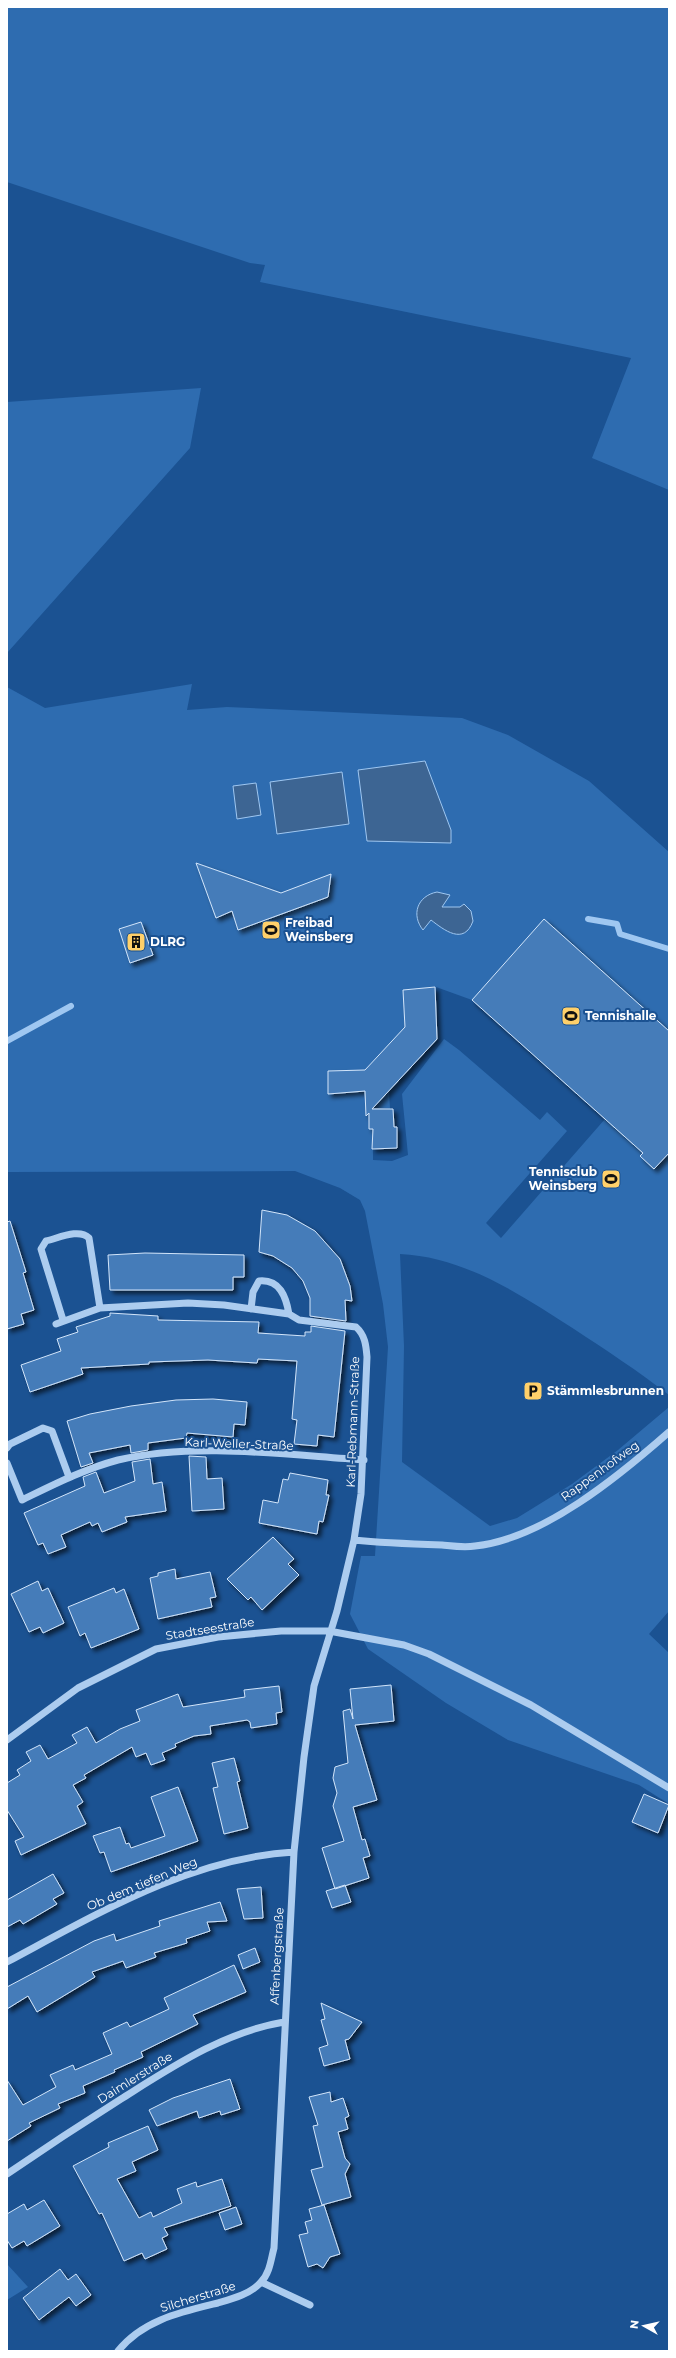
<svg xmlns="http://www.w3.org/2000/svg" width="676" height="2358" font-family="Montserrat,sans-serif">
  <style>
    .green { fill: #2e6cb0; fill-rule: evenodd }
    .water { fill: #3d6593; stroke: #9fc7f1 }
    .lines { fill: none; stroke-linecap: round; stroke-linejoin: round }
    .stream { stroke: #9fc7f1; stroke-width: 6 }
    .building { fill: #447bb9; stroke: #d2e5fa; filter: url(#shadow) }
    .minor { stroke: #acccef; stroke-width: 7 }
    .labels { text-anchor: middle; stroke-width: 4; stroke-linejoin: round; paint-order: stroke }
    .poi-label { font-size: 12px; font-weight: bold; fill: #fff; stroke: #1b5292; text-anchor: start }
    .street-label { font-size: 12px; fill: #fff; stroke: #1b5292 }
  </style>
  <defs>
    <filter id="shadow"><feDropShadow dx="3.5" dy="3.5" stdDeviation="2" flood-color="#0009"/></filter>
  </defs>
  <rect width="100%" height="100%" fill="#1b5292"/>
  <!-- green -->
  <path class="green" d="M7,7H669V490L592,458L631,358L260,282L265,265L250,263L7,182Z
    M201,388L190,448L7,653V402Z
    M192,684L187,710L227,707L462,718L508,735L589,781L669,852V1395C638,1371 606,1350 574,1329C521,1295 465,1257 400,1254L404,1346L402,1462L490,1526L517,1518L572,1484L618,1450L669,1407V1611L649,1634L669,1653V1804L639,1785L508,1740L446,1703L368,1649L350,1614L361,1556H375L388,1347L383,1304L365,1211L360,1200L340,1188L295,1171L7,1172V687L45,708ZM436,987L472,1000L605,1119L501,1238L486,1223L567,1131L547,1112L540,1120L459,1050L444,1039L402,1094L408,1155L392,1161L373,1160V1149L397,1148V1127H394L390,1109L389,1091L437,1039Z
    M7,2264L28,2287L7,2300Z"/>
  <!-- water -->
  <path class="water" d="M425,761L451,830V843L367,841L358,770Z
    M342,772L349,824L277,834L270,782Z
    M256,783L261,815L237,819L233,786Z
    M437,892L450,895L442,907H460L464,904L471,911L473,921C464,946 444,930 431,920L423,930C411,915 417,896 437,892Z"/>
  <g class="lines">
    <!-- stream -->
    <path class="stream" d="M588,919L617,924L620,934L669,949
      M7,1041L71,1006"/>
  </g>
  <!-- building -->
  <path class="building" d="M196,863L281,893L331,874L328,897L238,930L232,911L216,918Z
    M544,919L669,1031V1153L654,1169L640,1156L643,1153L472,1000Z
    M141,922L153,955L130,963L119,929Z
    M435,987L437,1039L372,1109H393L394,1127H397V1148L372,1149L373,1129H369V1113L366,1116L365,1091L328,1094V1071L365,1070L405,1027L403,990Z
    M262,1210L287,1215L315,1231L340,1259L350,1286L352,1301L345,1300L346,1321L310,1316V1298L303,1281L292,1268L273,1256L259,1252Z
    M10,1221L26,1272L23,1273L34,1310L21,1314L24,1324L7,1329V1222Z
    M145,1253L244,1255V1277H233V1290H110L108,1255Z
    M110,1313L158,1316V1320L259,1322L258,1333L305,1336V1332H311V1326L345,1331L334,1437L318,1435L317,1446L294,1444L297,1420L292,1419L297,1361L258,1359L257,1363L208,1360L149,1362V1364L81,1368L83,1374L30,1392L21,1365L61,1351L57,1339L78,1332L76,1327L110,1316Z
    M213,1399L247,1402L245,1425L234,1424L233,1437L187,1433L186,1438L148,1443V1450L131,1453L130,1445L89,1453L93,1463L81,1467L67,1421L90,1414L131,1406L176,1400Z
    M189,1456L206,1457L207,1479L222,1478L224,1509L192,1511Z
    M150,1459L153,1484L162,1482L166,1511L125,1517L127,1522L102,1532L98,1523L92,1526L90,1522L61,1535L66,1547L48,1554L43,1543L38,1545L24,1513L85,1486L83,1477L96,1472L104,1493L135,1481L132,1462Z
    M290,1473L328,1480L326,1495H329L323,1522L319,1521L317,1534L259,1523L263,1500L278,1503L283,1479L288,1480Z
    M273,1537L294,1559L288,1564L299,1575L262,1610L251,1597L248,1600L227,1579Z
    M175,1569L176,1579L210,1572L216,1597L210,1598L212,1607L158,1619L150,1578L158,1576V1573Z
    M38,1581L42,1591L48,1588L64,1623L43,1633L40,1627L29,1632L11,1594Z
    M114,1588L116,1593L124,1589L139,1629L91,1648L85,1633L80,1636L68,1607Z
    M391,1685L394,1721L355,1725L377,1800L353,1807L362,1840L365,1839L370,1856L363,1858L369,1878L335,1889L322,1848L344,1841L333,1806L337,1793L333,1778L335,1767L348,1763L343,1711L350,1709L353,1719L350,1689Z
    M279,1686L282,1712L276,1713L277,1724L251,1728L250,1722L247,1720L210,1726L211,1734L194,1736L175,1744L176,1747L162,1753L165,1760L151,1765L146,1753L136,1757L132,1747L84,1775L86,1778L73,1785L83,1802L77,1806L86,1824L21,1855L15,1841L24,1837L7,1810V1783L20,1775L17,1770L31,1761L26,1752L40,1745L48,1759L77,1743L72,1735L87,1727L96,1743L120,1729L140,1721L136,1710L178,1694L183,1707L245,1697L244,1690Z
    M234,1758L240,1781L237,1782L248,1828L224,1834L213,1788L218,1787L212,1763Z
    M178,1787L198,1841L111,1872L104,1852L100,1853L93,1836L120,1827L126,1844L129,1843L131,1848L165,1836L151,1797Z
    M644,1794L669,1805L658,1833L632,1822Z
    M53,1874L64,1893L53,1899L57,1904L23,1924L20,1920L7,1927V1900Z
    M345,1885L351,1902L332,1908L326,1891Z
    M261,1887L263,1918L244,1919L237,1889Z
    M220,1902L227,1921L207,1922L210,1931L186,1939L187,1943L154,1953L156,1957L126,1968L123,1961L92,1972L95,1977L37,2012L28,1996L7,2009V1987L94,1941L114,1934L116,1941L160,1926L159,1921Z
    M255,1948L260,1962L243,1969L238,1955Z
    M234,1965L246,1992L193,2015L198,2024L141,2052L143,2057L114,2070L115,2072L83,2086L85,2093L58,2104L60,2108L29,2123L31,2126L7,2141V2080L23,2105L56,2087L50,2075L73,2065L75,2070L112,2054L103,2033L127,2022L130,2027L169,2009L164,1998Z
    M321,2003L362,2022L349,2039L345,2040L350,2059L324,2066L319,2048L328,2045L321,2020L325,2019Z
    M230,2079L240,2109L221,2115L220,2111L199,2118L197,2111L157,2126L149,2110L173,2098Z
    M330,2092L331,2102L343,2098L349,2116L345,2118L348,2129L338,2132L345,2158L350,2164L345,2174L351,2197L322,2205L311,2170L323,2167L313,2126L318,2125L309,2097Z
    M148,2126L158,2150L132,2162L136,2171L117,2179L139,2218L151,2212L153,2217L182,2203L177,2189L196,2182L197,2187L222,2179L231,2206L164,2228L168,2235L162,2238L167,2249L145,2259L142,2253L124,2261L102,2213L99,2214L73,2166L109,2147L108,2143Z
    M44,2200L60,2226L27,2246L24,2241L12,2248L7,2240V2214L24,2204L27,2210Z
    M324,2205L340,2254L330,2257L323,2268L317,2264L308,2267L299,2235L308,2233L305,2222L312,2220L309,2209Z
    M236,2207L242,2224L225,2230L219,2213Z
    M60,2269L68,2280L76,2274L91,2295L76,2306L69,2297L39,2320L23,2298Z"/>
  <g class="lines">
    <!-- minor -->
    <path class="minor" d="M251,1309L253,1292L259,1281C280,1279 286,1297 289,1314
      M63,1320L41,1249L46,1241C59,1238 79,1228 89,1238L100,1308
      M56,1324L100,1308L188,1303L224,1305L289,1314L299,1320L356,1327C365,1335 366,1345 367,1357L361,1494L354,1540L337,1611L314,1686L304,1757L294,1852L274,2248C271,2259 270,2273 261,2282C251,2294 232,2299 218,2303C181,2312 143,2320 118,2351
      M7,1448L10,1444L43,1428L52,1431L69,1477
      M7,1463L22,1500C53,1485 84,1469 118,1460C195,1442 286,1455 364,1460
      M354,1540C383,1543 412,1544 442,1545C452,1546 464,1548 475,1546C543,1539 619,1476 669,1432
      M7,1740L78,1688L156,1649L218,1637L281,1631H329L404,1645L429,1654L531,1705L669,1788
      M7,1962C97,1914 190,1858 294,1852
      M7,2174C45,2148 83,2123 121,2099C172,2067 224,2032 284,2022
      M261,2282L310,2305"/>
  </g>
  <!-- icons -->
  <defs>
    <g id="stadium-square" transform="scale(1)"><rect x="-9" y="-9" width="18" height="18" rx="4" fill="#ffd06a" stroke="#1b5292"/><path d="M0-5a6.5 5 0 1 0 0 10a6.5 5 0 1 0 0-10ZM-3.5-1.8h7v3.6h-7Z" fill="#111"/></g>
    <g id="building-square" transform="scale(1)"><rect x="-9" y="-9" width="18" height="18" rx="4" fill="#ffd06a" stroke="#1b5292"/><path d="M-4-6H4V6H1V3H-1V6H-4ZM-2.5-4.3h1.7v1.8h-1.7ZM.8-4.3h1.7v1.8H.8ZM-2.5-1h1.7V.8h-1.7ZM.8-1h1.7V.8H.8Z" fill="#111"/></g>
    <g id="parking-square" transform="scale(1)"><rect x="-9" y="-9" width="18" height="18" rx="4" fill="#ffd06a" stroke="#1b5292"/><path d="M-3.5-5.5H1a3.5 3.5 0 0 1 0 7H-1V5.5H-3.5ZM-1-3.4V-.6H.8a1.4 1.4 0 0 0 0-2.8Z" fill="#111"/></g>
  </defs>
  <g fill-rule="evenodd">
    <use href="#stadium-square" x="271" y="930"/>
    <use href="#building-square" x="136" y="942"/>
    <use href="#stadium-square" x="571" y="1016"/>
    <use href="#stadium-square" x="611" y="1179"/>
    <use href="#parking-square" x="533" y="1391"/>
  </g>
  <g class="labels">
    <!-- poi labels -->
    <g class="poi-label">
      <text x="285" y="927">Freibad<tspan x="285" dy="14">Weinsberg</tspan></text>
      <text x="150" y="946">DLRG</text>
      <text x="585" y="1020">Tennishalle</text>
      <text x="597" y="1176" text-anchor="end">Tennisclub<tspan x="597" dy="14">Weinsberg</tspan></text>
      <text x="547" y="1395">Stämmlesbrunnen</text>
    </g>
    <!-- street labels -->
    <g class="street-label">
      <text transform="translate(353 1422) rotate(-88)" y="4">Karl-Rebmann-Straße</text>
      <text transform="translate(239 1444) rotate(2)" y="4">Karl-Weller-Straße</text>
      <text transform="translate(600 1471) rotate(-36)" y="4">Rappenhofweg</text>
      <text transform="translate(210 1629) rotate(-9)" y="4">Stadtseestraße</text>
      <text transform="translate(142 1884) rotate(-23)" y="4">Ob dem tiefen Weg</text>
      <text transform="translate(277 1956) rotate(-87)" y="4">Affenbergstraße</text>
      <text transform="translate(135 2078) rotate(-32)" y="4">Daimlerstraße</text>
      <text transform="translate(198 2297) rotate(-17)" y="4">Silcherstraße</text>
    </g>
  </g>
  <!-- border -->
  <rect width="676" height="2358" fill="none" stroke="#ffffff" stroke-width="16"/>
  <!-- north arrow -->
  <g transform="translate(644 2326) rotate(278)" stroke="#1b5292" stroke-width="3" paint-order="stroke">
  <path d="M0-3L7 15L0 10L-7 15Z" fill="#ffffff"/>
  <text y="-6" font-size="11" font-weight="bold" text-anchor="middle" fill="#ffffff">N</text>
  </g>
</svg>
